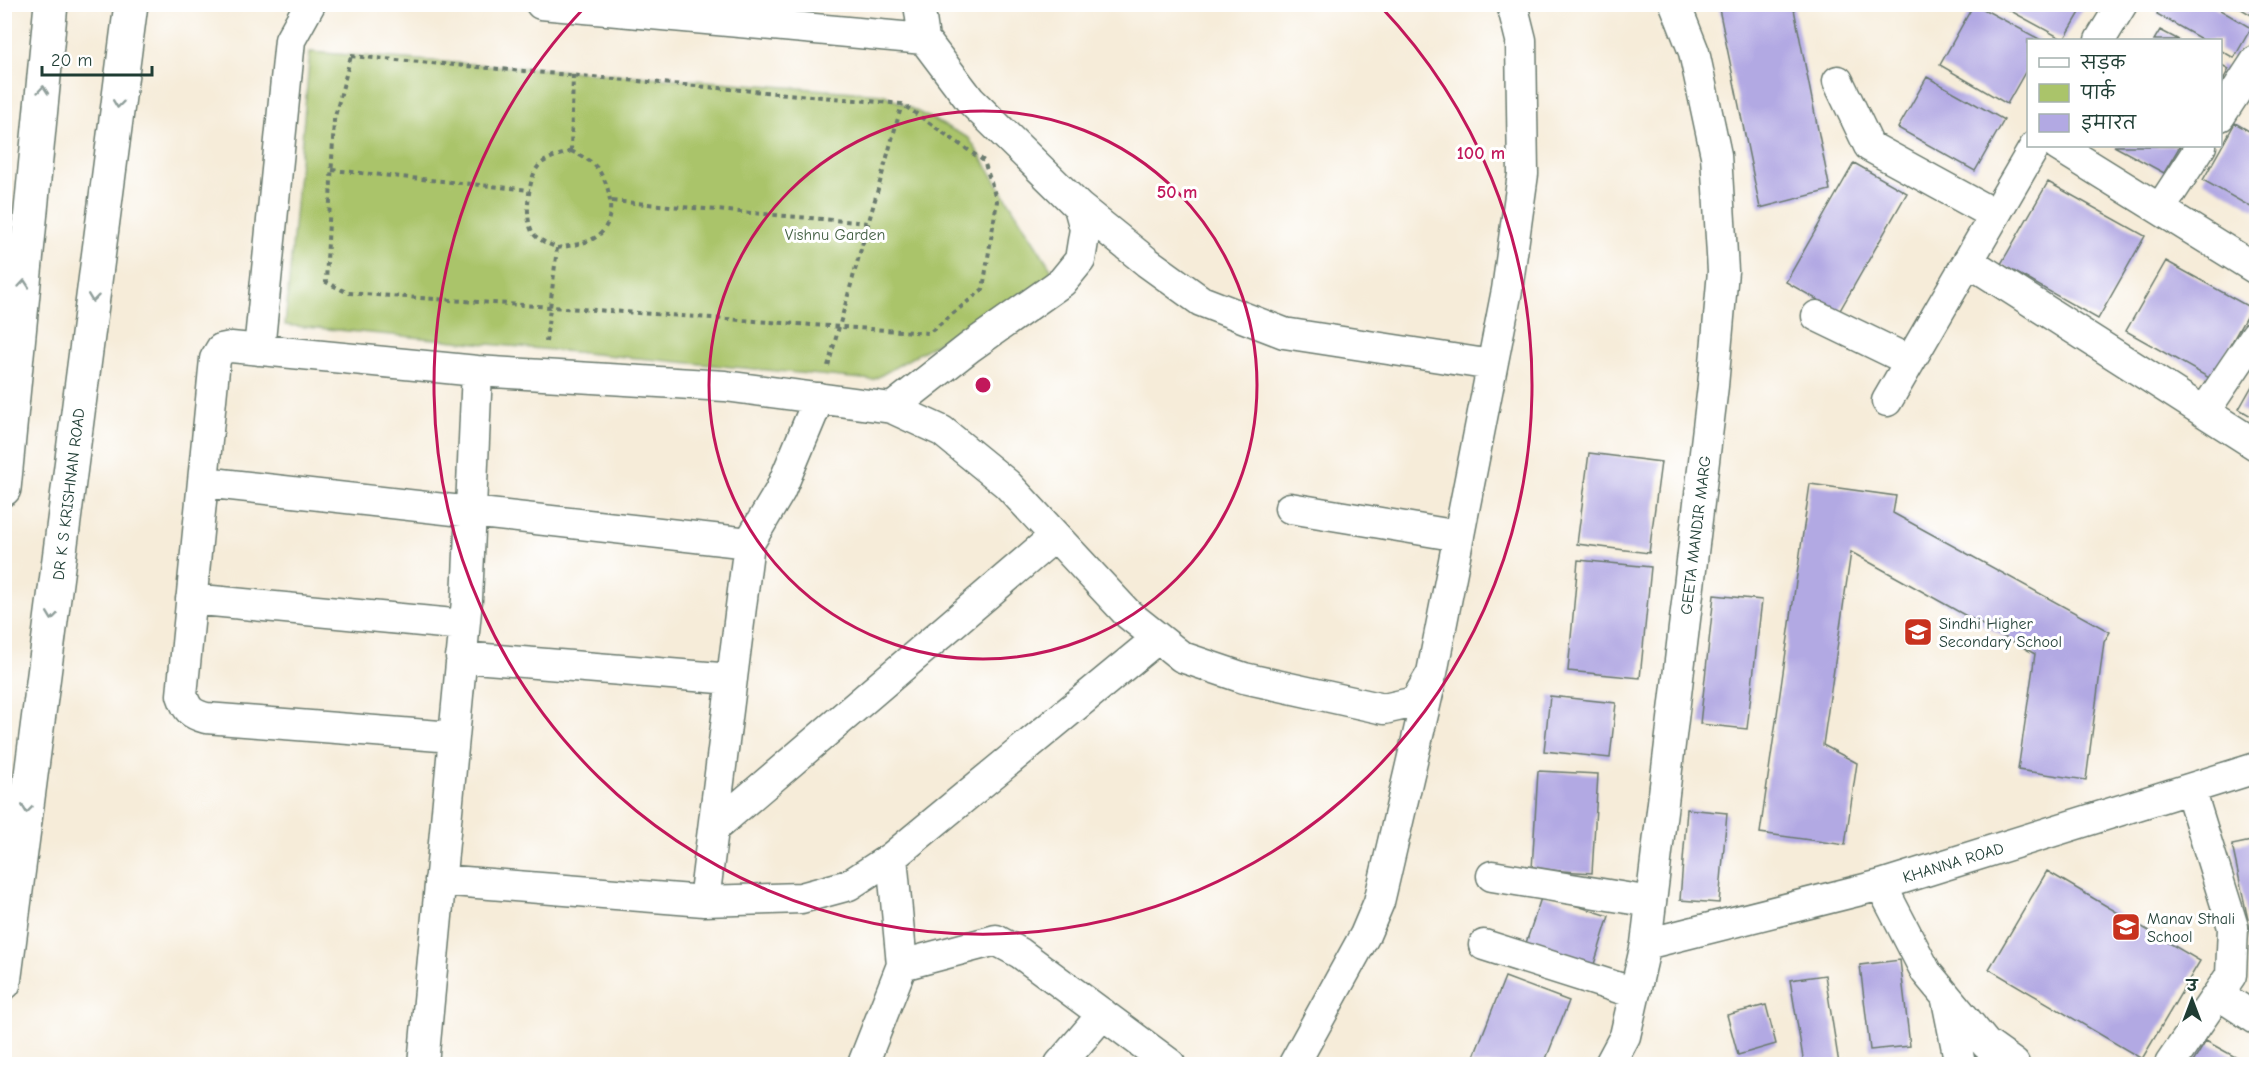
<svg xmlns="http://www.w3.org/2000/svg" width="2261" height="1069" font-family="'Comic Neue','Playpen Sans Deva',sans-serif">
  <style>
    .green { fill: #aac46a; stroke: #64804f; stroke-width: 1.5 }
    .building { fill: #b2a9e3 }
    .lines { fill: none; stroke-linecap: round; stroke-linejoin: round }
    .street-casing { stroke: #6a7a6e; stroke-width: 33 }
    .secondary-casing { stroke: #6a7a6e; stroke-width: 36 }
    .path { stroke: #6a7a6e; stroke-width: 4; stroke-dasharray: 4.5 4.5; stroke-linecap: butt }
    .street { stroke: #fff; stroke-width: 30 }
    .secondary { stroke: #fff; stroke-width: 33 }
    .oneway { stroke: #8f9e9a }
    .ring { fill: none; stroke: #c2185b; stroke-width: 3 }
    .labels { text-anchor: middle; stroke-width: 6; stroke-linejoin: round; paint-order: stroke }
    .park-label { font-size: 16px; fill: #425f42; stroke: #fff }
    .street-label { font-size: 16px; fill: #1f3d34; stroke: #fff }
    .poi-label { font-size: 16px; fill: #1f3d34; stroke: #fff; text-anchor: start }
    .centre { fill: #c2185b; stroke: #fff; stroke-width: 3 }
    .ring-label { font-size: 18px; text-anchor: middle; font-weight: bold; fill: #c2185b; stroke: #fff; stroke-width: 6; stroke-linejoin: round; paint-order: stroke }
  </style>
  <rect width="100%" height="100%" fill="#fff"/>
  <filter id="ink" filterUnits="userSpaceOnUse"><feTurbulence type="fractalNoise" baseFrequency=".0167" numOctaves="2"/><feDisplacementMap in="SourceGraphic" scale="12" xChannelSelector="R" yChannelSelector="G"/><feConvolveMatrix kernelMatrix="1 2 1 2 8 2 1 2 1" color-interpolation-filters="sRGB"/></filter>
  <filter id="wash" filterUnits="userSpaceOnUse"><feTurbulence type="fractalNoise" baseFrequency=".008" numOctaves="4" result="noise"/><feDisplacementMap in="SourceGraphic" scale="24" xChannelSelector="R" yChannelSelector="G"/><feGaussianBlur stdDeviation="1.35" result="paint"/><feColorMatrix in="noise" values="0 0 0 0 0 0 0 0 0 0 0 0 0 0 0 0 0 1.4 0 .05"/><feComposite in="paint" operator="in"/></filter>
  <g filter="url(#wash)">
    <rect width="100%" height="100%" fill="#f6ecd9"/>
    <!-- green -->
    <path class="green" d="M310,52L883,94L969,138L1055,275L873,380L285,325Z"/>
    <g id="blocks">
      <!-- building -->
      <path class="building" d="M1718,4H1793L1830,190L1760,208Z
        M1974,4L2041,40H2028V67L2007,104L1940,65Z
        M1998,4H2085L2064,40Z
        M2162,4H2210L2251,28L2234,58L2220,50V40H2203L2157,14Z
        M2233,4H2256V18Z
        M2160,30L2179,40H2154Z
        M2220,64L2229,69L2220,85Z
        M1927,77L2004,120L1975,171L1898,128Z
        M2235,123L2256,135V210L2203,180Z
        M2114,146H2180L2164,173Z
        M1854,163L1907,193L1839,312L1786,282Z
        M2048,182L2145,236L2098,319L2001,264Z
        M2166,261L2251,308L2211,379L2126,331Z
        M2256,379V419L2239,409Z
        M1589,453L1661,462L1649,553L1577,544Z
        M1810,484L1896,496L1893,513L2110,632L2104,642L2086,780L2018,770L2035,654L1851,552L1823,745L1857,763L1845,845L1760,833Z
        M1578,560L1651,567L1640,678L1568,671Z
        M1714,595L1762,600L1747,729L1700,724Z
        M1550,696L1616,703L1610,758L1544,751Z
        M1538,771L1598,774L1592,873L1532,869Z
        M1687,809L1727,813L1719,903L1680,900Z
        M2256,840V957L2232,845Z
        M2047,871L2200,961L2142,1059L1989,969Z
        M1542,895L1609,916L1591,974L1523,952Z
        M1900,960L1910,1046L1870,1050L1860,965Z
        M1825,975L1839,1064H1804L1790,980Z
        M1505,977L1569,1001L1544,1064H1471Z
        M1766,1005L1776,1044L1738,1055L1727,1015Z
        M2206,1041L2248,1064H2192Z"/>
    </g>
  </g>
  <g filter="url(#ink)">
    <use href="#blocks" fill-opacity="0" stroke="#6a7a6e" stroke-width="1.5"/>
    <g class="lines">
      <!-- street casing -->
      <g class="street-casing">
        <path id="street" d="M541,4L924,39
          M2100,40L2122,4
          M1838,81L1869,146L1995,215
          M2220,116L2256,61
          M2058,146L2256,269
          M1079,207L1147,262L1201,301L1284,333L1492,365
          M2160,209L2201,146
          M1968,261L2256,445
          M1817,316L1910,361
          M259,350L290,40L310,4
          M1887,401L2035,146
          M892,408L970,347L1062,282L1080,260L1085,229L1079,207L970,100L924,39L919,4
          M2204,412L2256,335
          M204,482L749,543
          M1290,508L1459,536
          M191,599L464,625
          M461,657L732,679
          M453,737L206,718C191,714 187,710 182,695L215,359L221,349L231,347L477,371L725,386L892,408L942,431L1007,484L1128,614L1182,657L1244,678L1384,709L1415,702L1432,673L1507,290L1523,174L1521,40L1512,4
          M714,828L1055,536
          M1492,876L1651,902
          M440,880L704,901L801,898L849,885L892,857L1158,638
          M1881,885L1926,972L1986,1044L2014,1064
          M704,901L749,543L780,491L819,398
          M1646,944L1881,885L2256,768
          M1484,945L1635,993
          M902,965L996,940L1020,953L1170,1064
          M2218,994L2256,1019
          M1947,1000L1960,1064
          M423,1064L467,600L477,371
          M863,1064L902,965L892,857
          M1060,1064L1103,1014
          M1294,1064L1365,935L1379,902L1430,684
          M1610,1064L1625,1036L1646,944L1713,386L1723,271L1716,155L1694,52L1675,4
          M2170,1064L2231,975L2233,927L2190,789"/>
      </g>
      <!-- secondary casing -->
      <g class="secondary-casing">
        <path id="secondary" d="M4,489L51,4
          M4,983L131,4"/>
      </g>
      <!-- path -->
      <path class="path" d="M351,56L902,104L984,161L997,201L983,289L929,333L348,293L326,282L334,120Z
        M571,151C583,157 595,162 601,174C611,189 615,217 602,232C591,244 572,245 557,248C550,244 537,240 533,233C524,220 528,181 537,168C544,158 561,155 571,151Z
        M571,151L573,75
        M332,170L530,190
        M612,201L868,223
        M546,342L557,248
        M828,366L902,104"/>
      <!-- street -->
      <use href="#street" class="street"/>
      <!-- secondary -->
      <use href="#secondary" class="secondary"/>
    </g>
    <!-- one-way arrows -->
    <defs><path id="oneway-chevron" d="M-2-3.5L2.5 0L-2 3.5" fill="none" stroke-width="1.6" stroke-linecap="round" stroke-linejoin="round" transform="scale(1.5)"/></defs>
    <g class="oneway">
      <use href="#oneway-chevron" transform="translate(43 90) rotate(-85)"/>
      <use href="#oneway-chevron" transform="translate(118 104) rotate(97)"/>
      <use href="#oneway-chevron" transform="translate(24 284) rotate(-85)"/>
      <use href="#oneway-chevron" transform="translate(93 298) rotate(97)"/>
      <use href="#oneway-chevron" transform="translate(52 616) rotate(97)"/>
      <use href="#oneway-chevron" transform="translate(27 809) rotate(97)"/>
    </g>
  </g>
  <!-- distance rings -->
  <g class="ring">
    <circle cx="983" cy="385" r="274"/>
    <path d="M1381 7A549 549 0 1 1 585 7"/>
  </g>
  <!-- icons -->
  <defs>
    <g id="school-square" transform="scale(1.5)"><rect x="-9" y="-9" width="18" height="18" rx="4" fill="#c8321e" stroke="#fff"/><path d="M0-5L7-2L0 1L-7-2ZM-4 1L0 2.5L4 1V4Q0 6-4 4Z" fill="#fff"/></g>
  </defs>
  <g fill-rule="evenodd">
    <use href="#school-square" x="1918" y="632"/>
    <use href="#school-square" x="2126" y="927"/>
  </g>
  <g class="labels">
    <!-- park labels -->
    <g class="park-label">
      <text x="835" y="240">Vishnu Garden</text>
    </g>
    <!-- street labels -->
    <g class="street-label">
      <text transform="translate(68 494) rotate(-83)" y="6">DR K S KRISHNAN ROAD</text>
      <text transform="translate(1695 535) rotate(-83)" y="6">GEETA MANDIR MARG</text>
      <text transform="translate(1953 862) rotate(-17)" y="6">KHANNA ROAD</text>
    </g>
    <!-- poi labels -->
    <g class="poi-label">
      <text x="1939" y="629">Sindhi Higher<tspan x="1939" dy="18">Secondary School</tspan></text>
      <text x="2147" y="924">Manav Sthali<tspan x="2147" dy="18">School</tspan></text>
    </g>
  </g>
  <circle cx="983" cy="385" r="9" class="centre"/>
  <g class="ring-label">
    <text x="1481" y="159">100 m</text>
    <text x="1177" y="198">50 m</text>
  </g>
  <!-- margin -->
  <rect width="2261" height="1069" fill="none" stroke="#fff" stroke-width="24"/>
  <!-- legend -->
  <rect x="2027" y="39" width="195" height="108" fill="#ffffff" stroke="#a5b1ae" stroke-width="1.5"/>
  <rect x="2039" y="58" width="30" height="9" fill="#ffffff" stroke="#a5b1ae" stroke-width="1.5"/>
  <text x="2081" y="69" font-size="18" fill="#1f3d34">सड़क</text>
  <rect x="2039" y="84" width="30" height="18" fill="#aac46a" stroke="#a5b1ae" stroke-width="1.5"/>
  <text x="2081" y="99" font-size="18" fill="#1f3d34">पार्क</text>
  <rect x="2039" y="114" width="30" height="18" fill="#b2a9e3" stroke="#a5b1ae" stroke-width="1.5"/>
  <text x="2081" y="129" font-size="18" fill="#1f3d34">इमारत</text>
  <!-- north arrow -->
  <g transform="translate(2192 1000)" stroke="#ffffff" stroke-width="4.5" paint-order="stroke">
  <path d="M0-4.5L10 22L0 15L-10 22Z" fill="#1f3d34"/>
  <text y="-9" font-size="16" font-weight="bold" text-anchor="middle" fill="#1f3d34">उ</text>
  </g>
  <!-- scale -->
  <path d="M42 66v9h110v-9" fill="none" stroke="#1f3d34" stroke-width="3"/>
  <text x="51" y="66" font-size="18" fill="#1f3d34" stroke="#ffffff" stroke-width="4.5" paint-order="stroke">20 m</text>
</svg>
